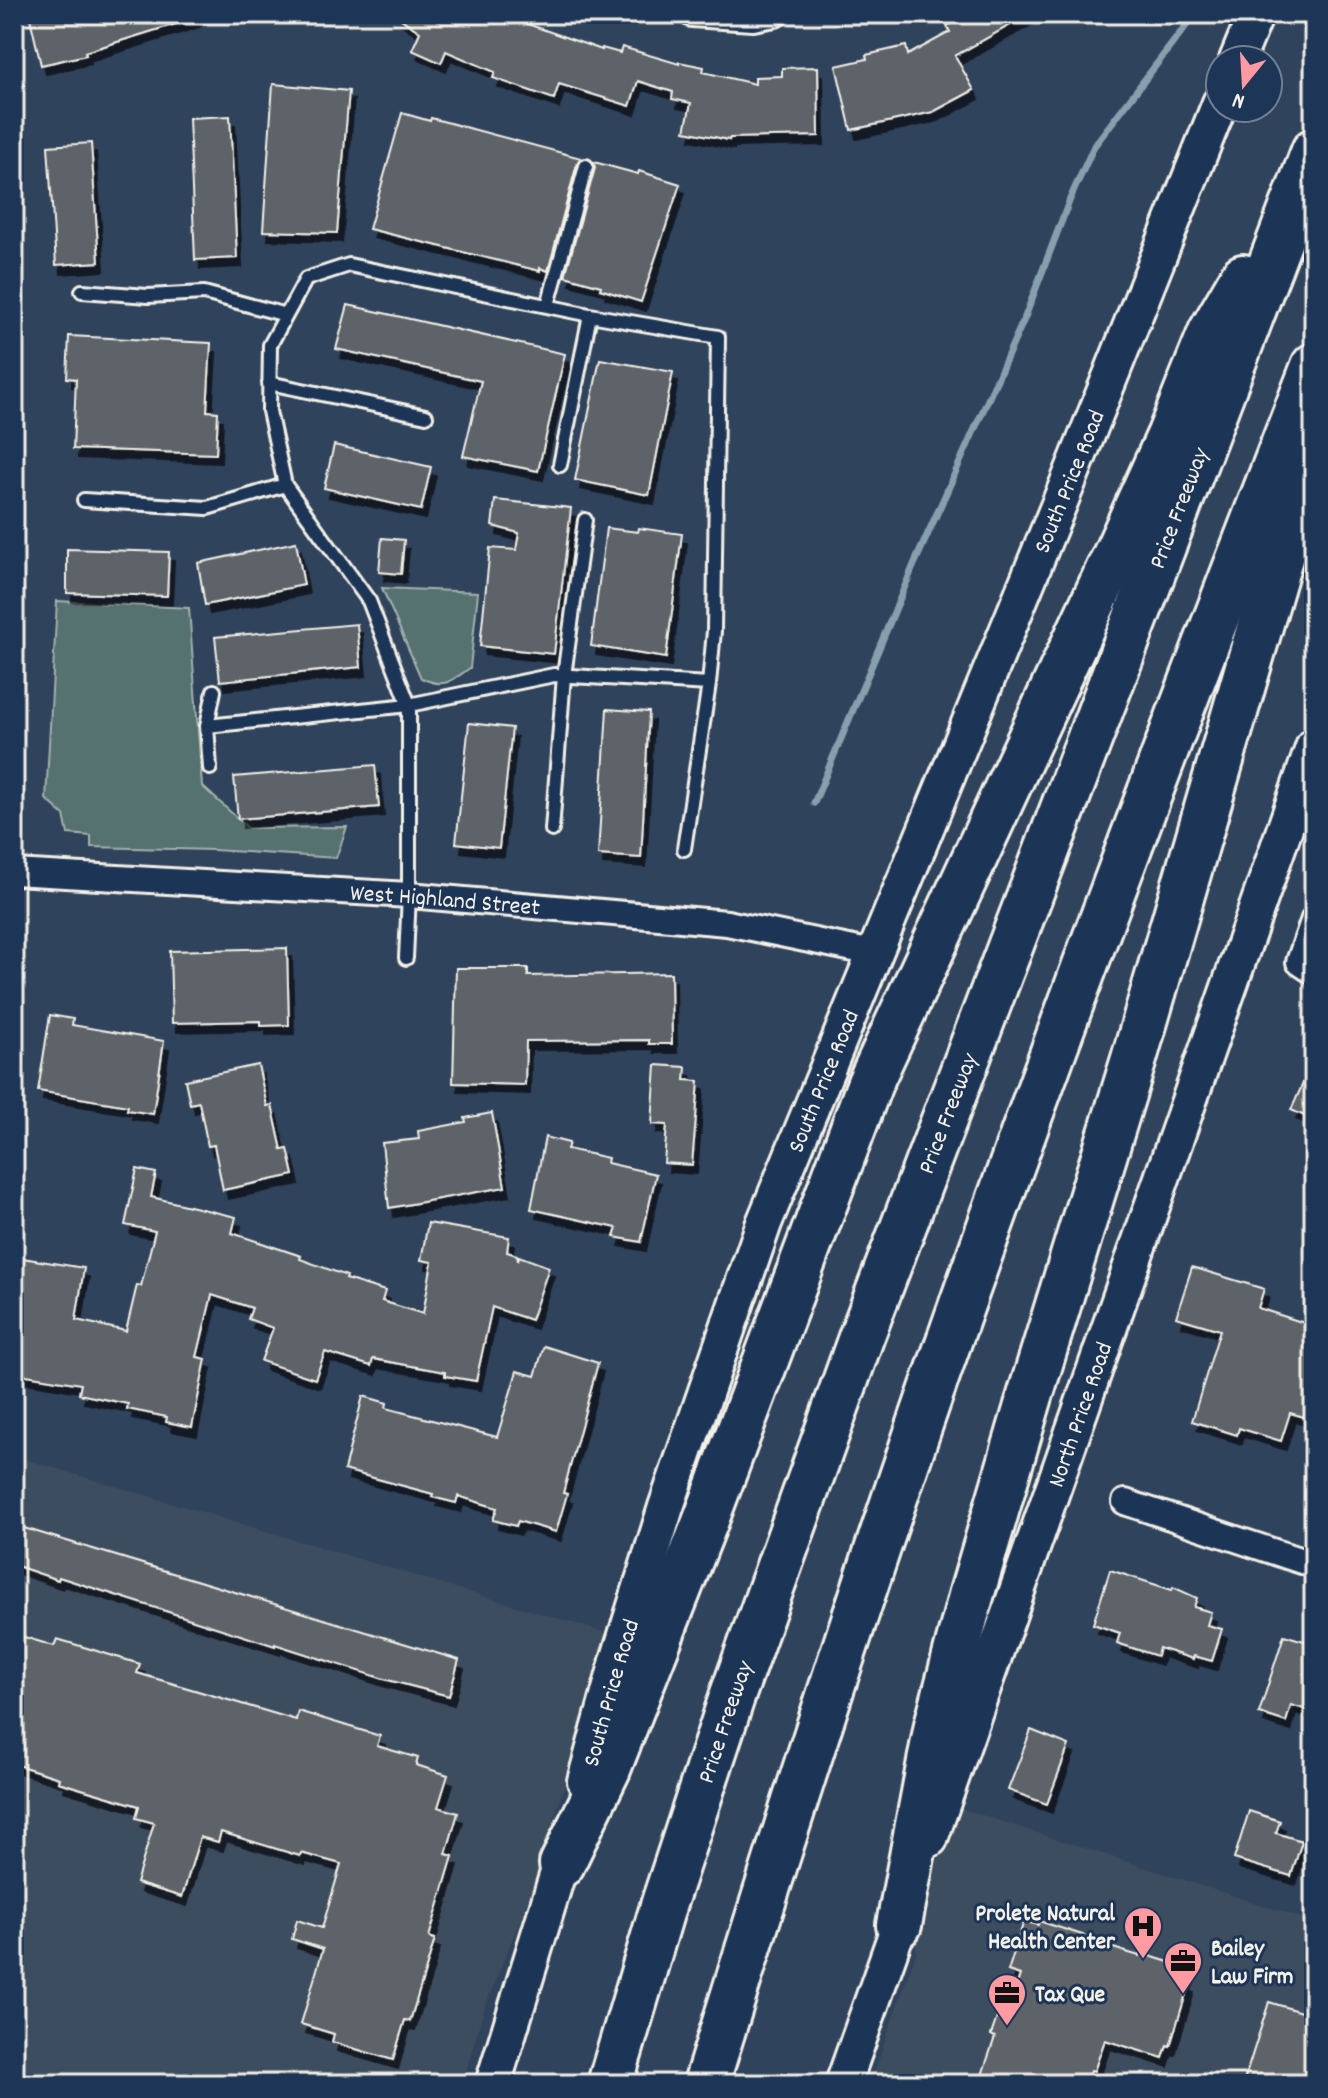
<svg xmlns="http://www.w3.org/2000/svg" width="1328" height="2098" font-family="Dekko,sans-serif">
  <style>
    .built { fill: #3e4d60 }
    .green { fill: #547170; stroke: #a4b1ac; stroke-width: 2 }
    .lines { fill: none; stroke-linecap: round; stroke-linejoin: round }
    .stream { stroke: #87a0ae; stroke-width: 7 }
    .building { fill: #5d6469; stroke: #f4f1e8; stroke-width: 2; filter: url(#shadow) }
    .lane-casing { stroke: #f4f1e8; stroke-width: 18 }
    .street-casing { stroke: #f4f1e8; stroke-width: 30 }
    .secondary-casing { stroke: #f4f1e8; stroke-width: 40 }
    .highway-casing { stroke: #f4f1e8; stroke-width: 50 }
    .lane { stroke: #1d3557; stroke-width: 12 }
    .street { stroke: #1d3557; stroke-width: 24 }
    .secondary { stroke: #1d3557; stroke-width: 34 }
    .highway { stroke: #1d3557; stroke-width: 44 }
    .labels { text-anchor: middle; stroke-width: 6; stroke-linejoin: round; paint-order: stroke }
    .street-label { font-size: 24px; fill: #f4f1e8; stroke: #1d3557 }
    .poi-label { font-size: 24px; font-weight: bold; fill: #f4f1e8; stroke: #1d3557; text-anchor: start }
  </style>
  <defs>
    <filter id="shadow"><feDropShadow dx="5" dy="9" stdDeviation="0" flood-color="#0009"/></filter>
  </defs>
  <rect width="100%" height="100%" fill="#30435c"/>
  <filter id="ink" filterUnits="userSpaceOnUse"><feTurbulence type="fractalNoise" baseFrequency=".0125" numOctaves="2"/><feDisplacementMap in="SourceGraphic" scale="16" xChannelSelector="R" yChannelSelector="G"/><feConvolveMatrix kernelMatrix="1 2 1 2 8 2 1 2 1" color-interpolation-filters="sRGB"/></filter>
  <g filter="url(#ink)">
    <!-- built -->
    <path class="built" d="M14,1456L610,1634L533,1889L485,2006L462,2084H14Z
      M960,1808L1314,1922V2084H870L916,1953L918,1910Z"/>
    <!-- green -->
    <path class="green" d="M382,588L478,592L470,668C451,681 445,689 421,678Z
      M57,601L189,608L202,786L248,828L347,827L336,858L214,850L91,847V836L68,834L64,815L46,799Z"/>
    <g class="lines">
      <!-- stream -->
      <path class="stream" d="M814,803L913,567L1025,317L1070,199L1094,146L1195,14"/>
    </g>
    <!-- building -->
    <path class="building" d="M29,14H195V18L85,52L86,55L41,65Z
      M394,14H499L602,50V48L620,53L622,47L679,64V62L704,67L703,72L755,84V77L782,76V68L818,67L819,136L730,138L729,140L685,131L691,103L672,99L673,92L638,81L630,106L559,84L554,99L493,78L495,72L446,51L441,63L412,50L420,32Z
      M968,14H1030L955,56L974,90L933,112L851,130L836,66L867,59L866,55L906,46L908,55L950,32L947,26Z
      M273,84L349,91L337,233L263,231Z
      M402,113L430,121L431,118L581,158L577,164L548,271L540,268V271L369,229Z
      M230,116L237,258L195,260L189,118Z
      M91,143L99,262L56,265L48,146Z
      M594,162L638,174L639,171L680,184L641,302L600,289L601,286L565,276L595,168Z
      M348,305L565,354L538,471L463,456L481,381L336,349Z
      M69,336L211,343L207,411L218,412L216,454L73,449L76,379L67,378Z
      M600,359L673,372L649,495L575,480Z
      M334,445L431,467L421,510L324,488Z
      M495,500L571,508L554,654L480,646L490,548L516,550L519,533L492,526Z
      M606,528L638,532L639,528L682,534L666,658L591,646Z
      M382,538L404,540L401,574L379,572Z
      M296,542L304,585L205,605L198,563Z
      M67,549L169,552L167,596L67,593Z
      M357,624L361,667L220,681L215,637Z
      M607,709L649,712L641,858L598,855Z
      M469,723L512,728L499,848L456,843Z
      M375,765L379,807L238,819L234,777Z
      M287,948L289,1025L261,1026V1021L172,1023L170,951Z
      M456,968H528V976L671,973L672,1044H649V1040L526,1041L525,1085L453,1083Z
      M50,1015L73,1019L72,1025L164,1041L153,1114L127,1110L128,1106L38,1091Z
      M1314,1059V1120L1291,1110Z
      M258,1065L267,1106L272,1105L282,1150L288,1149L294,1175L223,1190L214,1145L208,1146L199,1102L190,1104L185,1080Z
      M656,1065L686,1067L685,1080L699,1081L692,1165L664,1163L667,1125L652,1124Z
      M492,1113L505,1187L389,1208L382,1143L419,1139L418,1131L466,1122L465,1118Z
      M545,1137L569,1143L567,1149L608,1158L607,1163L656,1174L641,1242L614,1237L617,1228L531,1209Z
      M137,1169L156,1173L151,1197L236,1217L232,1233L301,1256L300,1259L347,1276L346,1279L385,1291L382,1301L423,1314L432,1262L421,1260L428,1223L509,1237L507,1252L517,1255L518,1261L519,1256L549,1267L531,1320L492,1307L476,1381L445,1376V1372L373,1359L371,1366L325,1352L315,1379L261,1361L273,1328L248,1319L252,1308L212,1295L197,1357L206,1359L192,1427L166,1422L167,1417L127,1409L128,1404L79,1394L81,1384L14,1373L16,1257L84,1268L76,1320L126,1331L137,1285L141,1286L155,1231L125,1225Z
      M1192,1267L1264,1289L1258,1308L1314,1326V1384L1304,1417L1290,1413L1281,1441L1239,1428L1237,1435L1192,1421L1220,1330L1176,1317Z
      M544,1346L598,1363L563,1493L567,1494L556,1532L518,1521L516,1526L493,1520L497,1508L458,1496L456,1503L432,1497L433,1494L344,1470L363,1396L387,1403L386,1408L497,1437L517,1371L535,1376Z
      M14,1525L459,1660L449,1696L384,1679L275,1644V1646L59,1577L58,1580L14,1565Z
      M1110,1570L1172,1590L1173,1587L1197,1598L1194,1607L1211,1612L1207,1625L1222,1629L1212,1661L1194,1656L1193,1659L1159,1648L1157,1656L1117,1643L1120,1633L1093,1624Z
      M14,1634L54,1646L57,1639L140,1664L137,1673L296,1720L298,1711L380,1736L377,1746L418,1758L416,1765L448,1775L438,1807L458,1813L446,1854L453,1856L429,1937L435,1939L410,2021L405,2020L393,2060L332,2042L334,2034L301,2024L323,1949L292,1939L297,1920L322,1928L341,1864L301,1853L300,1856L221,1832L218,1842L200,1837L182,1897L136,1883L154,1823L136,1818L139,1806L58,1782L59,1778L14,1764Z
      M1284,1635L1314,1644V1712L1291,1705L1286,1722L1259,1713Z
      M1031,1730L1069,1745L1047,1804L1008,1790Z
      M1249,1811L1280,1821L1276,1833L1302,1841L1291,1876L1234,1859Z
      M1024,1921L1038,1925L1039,1921L1101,1941L1100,1944L1139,1956L1140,1953L1191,1969L1186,1983L1189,1984L1170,2046L1167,2045L1163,2058L1105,2040L1094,2071L1091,2070L1086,2084H979L995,2037L991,2035L1000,2009L1008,2012L1020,1975L1008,1971Z
      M1269,2002L1314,2016V2084H1243Z"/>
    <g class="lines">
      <!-- lane casing -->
      <g class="lane-casing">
        <path id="lane" d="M82,291L148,296L204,293L286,315
          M548,305L586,166
          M269,383L426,416
          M560,465L590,315
          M84,500L207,508L285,485
          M207,726L409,705L554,675L709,684
          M210,768L207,726L214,691
          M552,830L564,676L585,520
          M406,958L409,895V705L369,601L285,485L269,411L270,345L306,279L349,265L590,315L718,337L714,631L709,684L684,849"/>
      </g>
      <!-- street casing -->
      <g class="street-casing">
        <g id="street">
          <path d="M692,14L753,18L775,14"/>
          <path id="s1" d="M14,872L409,895L727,923L873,953"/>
          <path d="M1314,919L1299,962L1314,972"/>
          <path d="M1125,1502L1314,1565"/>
        </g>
      </g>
      <!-- secondary casing -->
      <g class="secondary-casing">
        <g id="secondary">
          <path d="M1237,60L1256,14"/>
          <path id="s2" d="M585,1781L618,1661L666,1507L764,1223L1069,480L1220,103"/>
          <path id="s3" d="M930,1839L1314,745"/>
          <path d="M493,2084L568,1840"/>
          <path d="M843,2084L907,1903"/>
        </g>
      </g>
      <!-- highway casing -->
      <g class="highway-casing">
        <g id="highway">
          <path d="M562,1864L608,1769L706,1520L870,1083L1113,560L1170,434L1211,332L1243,277"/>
          <path d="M899,1925L937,1725L971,1596L1030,1396L1134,1059L1279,561L1314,453"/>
          <path id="s4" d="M610,2084L664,1903L732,1697L862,1335L1314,151"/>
          <path d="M706,2084C781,1842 858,1600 942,1361C1059,1027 1185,696 1314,366"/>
        </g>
      </g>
      <!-- lane -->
      <use href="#lane" class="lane"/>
      <!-- street -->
      <use href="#street" class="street"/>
      <!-- secondary -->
      <use href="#secondary" class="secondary"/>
      <!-- highway -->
      <use href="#highway" class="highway"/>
    </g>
  </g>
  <!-- icons -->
  <defs>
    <g id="hospital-pin" transform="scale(2)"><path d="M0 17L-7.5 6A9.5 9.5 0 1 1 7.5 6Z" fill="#ff9aa2" stroke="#1d3557"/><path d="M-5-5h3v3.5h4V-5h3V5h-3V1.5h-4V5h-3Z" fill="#111"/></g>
    <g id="office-pin" transform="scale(2)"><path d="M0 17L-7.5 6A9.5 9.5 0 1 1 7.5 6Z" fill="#ff9aa2" stroke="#1d3557"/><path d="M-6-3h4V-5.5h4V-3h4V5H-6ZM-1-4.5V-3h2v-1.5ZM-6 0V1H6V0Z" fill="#111"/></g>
  </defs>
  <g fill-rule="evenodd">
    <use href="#hospital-pin" x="1143" y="1926"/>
    <use href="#office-pin" x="1183" y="1961"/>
    <use href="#office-pin" x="1007" y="1993"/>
  </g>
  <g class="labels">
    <!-- street labels -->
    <g class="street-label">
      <text dy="8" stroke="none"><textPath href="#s2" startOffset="1388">South Price Road</textPath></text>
      <text dy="8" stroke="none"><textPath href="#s4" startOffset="1676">Price Freeway</textPath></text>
      <text dy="8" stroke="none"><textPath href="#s1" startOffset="432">West Highland Street</textPath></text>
      <text dy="8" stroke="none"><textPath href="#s2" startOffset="740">South Price Road</textPath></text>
      <text dy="8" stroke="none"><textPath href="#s4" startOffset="1028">Price Freeway</textPath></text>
      <text dy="8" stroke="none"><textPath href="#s3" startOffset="450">North Price Road</textPath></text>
      <text dy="8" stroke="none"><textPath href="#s2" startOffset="92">South Price Road</textPath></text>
      <text dy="8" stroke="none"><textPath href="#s4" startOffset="380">Price Freeway</textPath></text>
    </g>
    <!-- poi labels -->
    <g class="poi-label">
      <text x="1115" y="1920" text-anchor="end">Prolete Natural<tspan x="1115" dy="28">Health Center</tspan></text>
      <text x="1211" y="1955">Bailey<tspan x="1211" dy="28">Law Firm</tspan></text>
      <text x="1035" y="2001">Tax Que</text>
    </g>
  </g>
  <!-- margin -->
  <rect width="1328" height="2098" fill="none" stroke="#1d3557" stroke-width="48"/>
  <rect x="24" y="24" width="1280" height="2050" fill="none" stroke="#f4f1e8" stroke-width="3" filter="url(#ink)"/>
  <!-- north arrow -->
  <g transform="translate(1244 84) rotate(198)"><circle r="38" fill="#1d3557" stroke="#738091" stroke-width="2"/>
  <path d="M0-6L14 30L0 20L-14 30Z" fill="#ff9aa2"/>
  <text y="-12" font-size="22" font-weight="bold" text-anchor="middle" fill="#f4f1e8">N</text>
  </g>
</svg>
